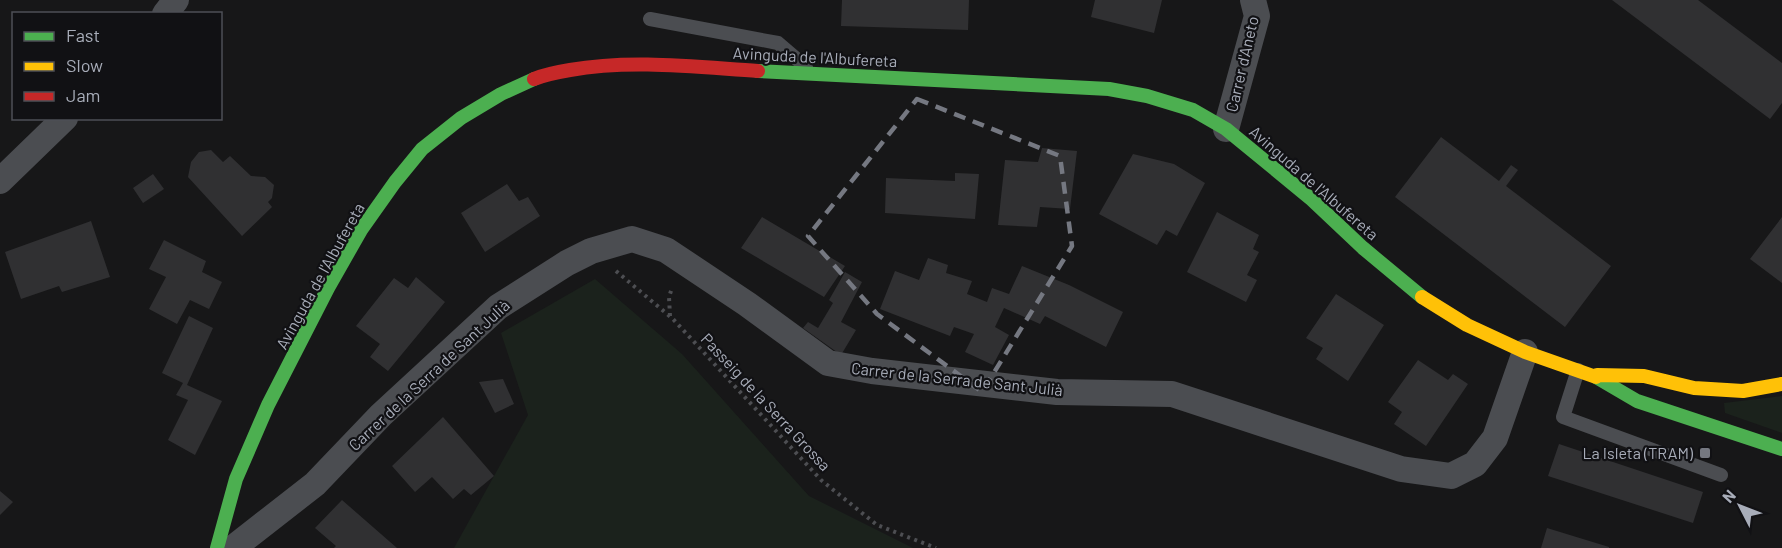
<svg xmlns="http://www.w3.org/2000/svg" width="1782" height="548" font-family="Barlow,sans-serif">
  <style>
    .green { fill: #1b221c }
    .building { fill: #303032 }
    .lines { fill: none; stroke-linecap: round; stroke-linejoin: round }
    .path { stroke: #4d4e52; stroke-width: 4; stroke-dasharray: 3 4.5; stroke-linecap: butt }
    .lane { stroke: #4b4d51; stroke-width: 14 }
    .street { stroke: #4b4d51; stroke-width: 26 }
    .fast { stroke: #4caf50; stroke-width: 14 }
    .slow { stroke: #ffc107; stroke-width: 14 }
    .jam { stroke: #c62828; stroke-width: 14 }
    .marked { fill: none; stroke: #757881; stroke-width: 4.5; stroke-dasharray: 12 8; stroke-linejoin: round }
    .poi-dot { fill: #757881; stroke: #111114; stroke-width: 2 }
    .labels { text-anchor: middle; stroke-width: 4.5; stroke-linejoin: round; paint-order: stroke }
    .street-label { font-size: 16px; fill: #a8adb9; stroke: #111114 }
    .poi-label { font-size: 16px; fill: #a8adb9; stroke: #111114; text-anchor: end }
  </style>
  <rect width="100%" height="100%" fill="#171718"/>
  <!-- green -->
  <path class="green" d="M595,279L682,354L809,496L913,548H454L528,415L501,333Z
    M1782,396V433L1725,413L1724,403Z"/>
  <!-- building -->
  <path class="building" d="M842,0H969L968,30L841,26Z
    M1095,0H1162L1154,33L1091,17Z
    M1612,0H1698L1782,63V103L1770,119Z
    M1441,137L1499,181L1511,165L1518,170L1506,186L1611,266L1565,327L1395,197Z
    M1042,148L1077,151L1070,209L1040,207L1037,227L998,225L1005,160L1038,162Z
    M211,150L223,162L230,156L251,176L265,177L274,185L272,198L268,202L272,207L242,236L188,177L191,162L199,152Z
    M1133,154L1174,164L1205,183L1177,236L1166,230L1157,245L1099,214Z
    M955,173L979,174L975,219L885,213L886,178L955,181Z
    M153,174L164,189L143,203L133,188Z
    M507,184L519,201L528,197L540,216L485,252L461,213Z
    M1217,212L1259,235L1253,249L1259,252L1247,275L1257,280L1246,302L1187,272Z
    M762,217L845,266L824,297L741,248Z
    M1782,217V283L1750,259Z
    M91,221L110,277L62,292L59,286L21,299L5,252Z
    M164,240L206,261L202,272L222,282L209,309L190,300L177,324L149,309L166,277L149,269Z
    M928,258L948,265L946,273L972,281L967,294L987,302L992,288L1009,294L1022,266L1069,285L1123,312L1106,347L1045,316L1040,324L1004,308L995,327L1009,335L993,365L965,352L974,334L954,327L950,336L880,309L895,271L919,280Z
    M845,272L862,282L841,322L856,330L841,355L803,328L808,322L818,328L833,303L829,300Z
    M416,277L445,302L388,371L370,357L380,344L356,326L394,278L408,288Z
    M1336,294L1384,325L1348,381L1316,359L1323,348L1306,338Z
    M189,316L213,328L187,385L222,401L195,455L168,440L188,400L176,395L183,383L162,373Z
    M1418,360L1448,380L1453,374L1468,384L1426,446L1394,424L1402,412L1388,402Z
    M503,379L514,404L495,413L479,382Z
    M443,417L494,476L471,495L464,489L453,499L432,477L415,492L392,466Z
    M1559,444L1703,492L1693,523L1548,476Z
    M0,491L13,502L0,515Z
    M342,500L397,548H334L336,546L315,528Z
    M1547,528L1609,547V548H1541Z"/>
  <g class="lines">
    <!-- path -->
    <path class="path" d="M616,271L673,319L821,480L877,525L936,548
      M670,316L669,297L672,288"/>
    <!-- lane -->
    <path class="lane" d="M650,19L778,43L806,67
      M1578,370L1563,417L1721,475"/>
    <!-- street -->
    <path class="street" d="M165,14L176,0
      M1226,129L1257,16L1253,0
      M0,181L65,118
      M233,548L315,484L381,415L498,307L567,263L591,251L632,239L666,250L747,304L828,363L872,371L1057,392L1172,394L1401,469L1451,476L1475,464L1495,438L1525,352"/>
    <!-- fast -->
    <path class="fast" d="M758,71L1109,89L1147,96L1193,110L1226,129L1310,198L1363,248L1422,297
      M1596,377L1637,401L1782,449
      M217,548L236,479L268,405L328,288L361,230L395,182L422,149L461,118L501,94L534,79"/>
    <!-- slow -->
    <path class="slow" d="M1422,297L1467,325L1525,352L1596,377
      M1597,375L1644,376L1694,388L1743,391L1782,384"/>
    <!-- jam -->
    <path class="jam" d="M534,79C546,74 558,72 570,70C631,59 696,67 758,71"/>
  </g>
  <!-- marked area -->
  <path class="marked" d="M917,99L1060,156L1072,246L982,392L877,314L808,236Z"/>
  <!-- markers -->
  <rect class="poi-dot" x="1699" y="447" width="12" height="12" rx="3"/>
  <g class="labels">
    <!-- street labels -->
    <g class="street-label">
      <text transform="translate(815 57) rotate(3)" y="6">Avinguda de l'Albufereta</text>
      <text transform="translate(1242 64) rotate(-77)" y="6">Carrer d'Aneto</text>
      <text transform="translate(1314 183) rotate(41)" y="6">Avinguda de l'Albufereta</text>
      <text transform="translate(320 276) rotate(-61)" y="6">Avinguda de l'Albufereta</text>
      <text transform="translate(429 375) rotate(-43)" y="6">Carrer de la Serra de Sant Julià</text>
      <text transform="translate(957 379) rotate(6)" y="6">Carrer de la Serra de Sant Julià</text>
      <text transform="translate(766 402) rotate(47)" y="6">Passeig de la Serra Grossa</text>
    </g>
    <!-- poi labels -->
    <g class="poi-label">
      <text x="1693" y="459">La Isleta (TRAM)</text>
    </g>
  </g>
  <!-- legend -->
  <rect x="12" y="12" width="210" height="108" fill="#111114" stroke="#4d4f56" stroke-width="1.5"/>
  <rect x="24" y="32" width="30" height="9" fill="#4caf50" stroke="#4d4f56" stroke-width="1.5"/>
  <text x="66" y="42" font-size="18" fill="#a8adb9">Fast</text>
  <rect x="24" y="62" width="30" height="9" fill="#ffc107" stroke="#4d4f56" stroke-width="1.5"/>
  <text x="66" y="72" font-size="18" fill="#a8adb9">Slow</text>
  <rect x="24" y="92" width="30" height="9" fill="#c62828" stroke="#4d4f56" stroke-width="1.5"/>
  <text x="66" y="102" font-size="18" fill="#a8adb9">Jam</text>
  <!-- north arrow -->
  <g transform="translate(1740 506) rotate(312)" stroke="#111114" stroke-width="4.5" paint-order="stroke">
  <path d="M0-4.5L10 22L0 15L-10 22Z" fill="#a8adb9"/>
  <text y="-9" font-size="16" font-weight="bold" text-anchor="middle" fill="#a8adb9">N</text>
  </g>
</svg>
